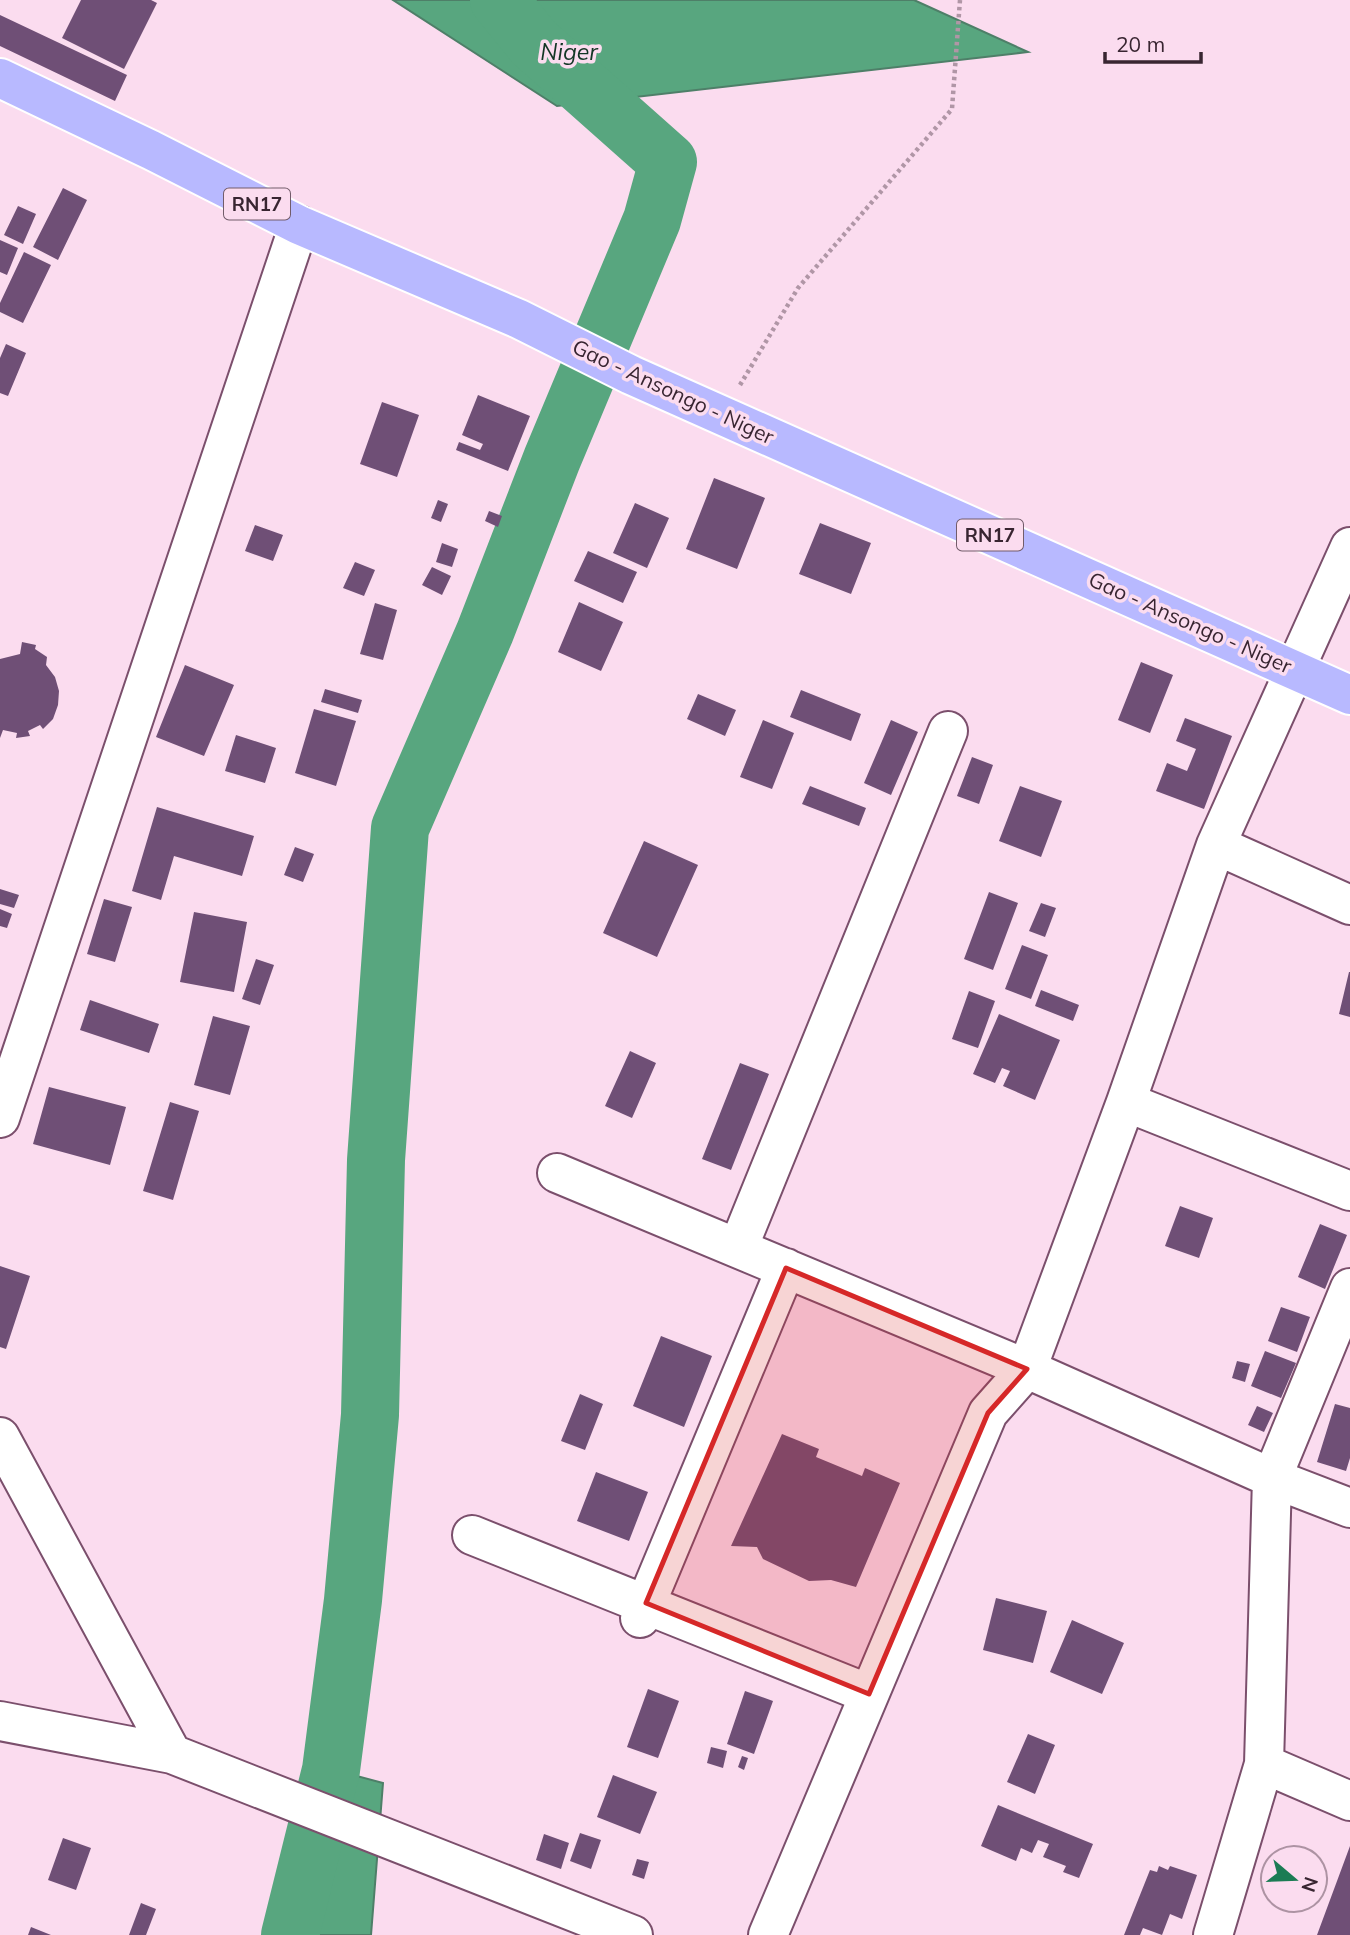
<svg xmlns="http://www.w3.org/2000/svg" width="1350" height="1935" font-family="Mulish,sans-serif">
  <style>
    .water { fill: #58a67f; stroke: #4e7f68; stroke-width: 2 }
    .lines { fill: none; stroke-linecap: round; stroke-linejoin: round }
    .river { stroke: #58a67f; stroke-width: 58 }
    .building { fill: #6f4f76 }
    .minor-casing { stroke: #7b4f6c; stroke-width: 42 }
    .primary-casing { stroke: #fff; stroke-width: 42 }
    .path { stroke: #b096a6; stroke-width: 4.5; stroke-dasharray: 3.5 3.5; stroke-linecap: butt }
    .minor { stroke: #fff; stroke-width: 38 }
    .primary { stroke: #b8b9ff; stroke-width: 38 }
    .marked { fill: #d62828; fill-opacity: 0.2; stroke: #d62828; stroke-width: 5; stroke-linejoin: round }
    .labels { text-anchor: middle; stroke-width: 7; stroke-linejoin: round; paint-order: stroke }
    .shield { fill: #fbdcef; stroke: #725c6a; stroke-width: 2 }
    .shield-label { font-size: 19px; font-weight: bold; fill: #382531 }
    .street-label { font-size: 21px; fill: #382531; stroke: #fbdcef }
    .water-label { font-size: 23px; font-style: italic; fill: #133625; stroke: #fbdcef }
  </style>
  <rect width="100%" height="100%" fill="#fbdcef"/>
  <!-- water -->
  <path class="water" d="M393,0H914L1028,52L557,106Z
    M308,1763L383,1783L371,1935H274Z"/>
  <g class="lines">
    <!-- river -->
    <path class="river" d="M290,1935L331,1770L353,1600L370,1415L376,1160L400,828L485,632L552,459L652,220L668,162L534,43L499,0"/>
  </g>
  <!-- building -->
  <path class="building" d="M81,0H151L157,3L124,69L62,38Z
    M0,15L127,75L115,101L0,46Z
    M63,188L87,200L58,260L33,247Z
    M18,206L36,214L23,244L4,235Z
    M0,240L18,248L7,275L0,272Z
    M24,252L51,265L23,323L0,312V303Z
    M6,344L26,353L8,396L0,393V358Z
    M478,395L530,416L508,471L456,450L459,442L480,450L483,444L462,435Z
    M382,402L419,415L397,477L360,464Z
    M714,478L765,498L737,569L686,549Z
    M438,500L448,504L441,522L431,518Z
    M635,503L669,518L647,568L613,553Z
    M489,511L502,516L498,527L485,521Z
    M820,523L871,543L851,594L799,574Z
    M255,525L283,535L273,561L245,551Z
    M442,543L458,549L452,567L436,562Z
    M588,551L637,572L623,603L574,581Z
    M355,562L375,570L364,596L343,588Z
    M432,567L451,576L442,595L422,585Z
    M579,602L623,622L601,671L558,652Z
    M375,603L397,610L383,660L360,654Z
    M22,642L36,645L35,649L47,657L46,665L55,677L59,691L58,705L53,719L43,729L40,725L28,731L30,736L16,738L17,733L3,730L0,738V659L20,654Z
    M1141,662L1173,675L1150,733L1118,720Z
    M185,665L234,685L204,756L156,737Z
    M325,689L362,700L358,713L321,702Z
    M801,690L861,714L851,741L790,717Z
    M698,694L736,710L725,736L687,719Z
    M314,709L356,721L336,786L295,773Z
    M1185,718L1232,736L1204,809L1156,791L1167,763L1187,771L1196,749L1176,741Z
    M763,720L794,733L772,789L740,777Z
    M891,720L918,732L891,795L864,783Z
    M236,735L276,748L265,783L225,771Z
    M972,757L993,765L979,804L957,796Z
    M810,786L866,808L859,826L802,804Z
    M1020,786L1062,801L1041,857L999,841Z
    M157,807L254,836L242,876L174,856L161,900L132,891Z
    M644,841L698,865L657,957L603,933Z
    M295,847L314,854L303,882L284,875Z
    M0,889L19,895L14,908L0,904Z
    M989,892L1018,903L993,970L964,959Z
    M104,899L132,907L115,962L87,954Z
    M1041,903L1056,908L1045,937L1029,931Z
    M0,909L12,914L7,928L0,926Z
    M194,912L247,922L234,992L180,982Z
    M1022,945L1048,955L1031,999L1005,989Z
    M256,959L274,965L260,1005L242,999Z
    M1349,972H1350V1017L1339,1014Z
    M1041,990L1079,1005L1073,1021L1035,1006Z
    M969,991L995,1001L978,1048L952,1039Z
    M90,1000L159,1024L149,1053L80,1030Z
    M999,1014L1060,1040L1035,1100L1003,1086L1010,1071L1002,1068L995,1083L973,1074Z
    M213,1016L250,1026L230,1095L194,1085Z
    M630,1051L656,1063L632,1118L605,1106Z
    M740,1063L769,1074L731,1170L702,1159Z
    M49,1087L126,1107L110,1165L33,1144Z
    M170,1102L199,1111L173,1200L143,1191Z
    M1180,1206L1213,1218L1199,1258L1165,1246Z
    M1320,1224L1347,1235L1325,1289L1298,1277Z
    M0,1266L30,1276L6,1349L0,1347Z
    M1281,1307L1310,1317L1297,1352L1268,1341Z
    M661,1336L712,1356L684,1427L633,1406Z
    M1265,1351L1296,1363L1281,1398L1251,1386Z
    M1237,1361L1250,1364L1245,1382L1232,1378Z
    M580,1394L603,1404L585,1450L561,1441Z
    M1335,1404L1350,1408V1458L1346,1471L1317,1462Z
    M1257,1406L1273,1413L1264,1432L1248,1425Z
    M782,1434L819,1449L816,1457L862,1476L865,1468L900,1483L856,1587L831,1580L809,1581L763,1559L757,1547L731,1546Z
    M596,1472L648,1492L629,1541L577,1521Z
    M996,1598L1047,1611L1033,1663L983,1650Z
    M1072,1620L1124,1643L1102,1694L1050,1672Z
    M648,1689L679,1701L658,1758L627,1747Z
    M745,1691L773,1701L754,1754L727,1744Z
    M1028,1734L1055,1745L1035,1794L1007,1782Z
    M711,1747L727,1751L723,1768L707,1763Z
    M742,1756L748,1758L744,1770L738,1767Z
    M613,1775L657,1792L640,1834L597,1817Z
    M998,1805L1093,1844L1079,1878L1063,1872L1066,1866L1043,1857L1049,1844L1038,1840L1032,1853L1021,1848L1016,1861L981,1846Z
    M580,1833L601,1840L591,1869L570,1861Z
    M544,1834L569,1843L561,1869L536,1860Z
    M63,1838L91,1848L76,1890L48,1880Z
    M1350,1846V1935H1317Z
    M637,1859L649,1862L644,1879L632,1875Z
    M1159,1866L1168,1870L1170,1866L1197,1875L1182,1919L1170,1914L1162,1935L1143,1928L1140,1935H1124L1150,1870L1157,1872Z
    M141,1903L156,1909L146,1935H129Z
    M31,1927L51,1935H28Z"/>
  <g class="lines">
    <!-- minor casing -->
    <g class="minor-casing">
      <path id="minor" d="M1216,845L1350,905
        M1126,1102L1350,1191
        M0,1118L299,225
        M557,1173L1027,1369L1272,1478L1350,1508
        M738,1248L948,731
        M0,1437L172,1754L633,1935
        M472,1535L869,1694
        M640,1618L786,1268
        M0,1721L172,1754
        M1264,1764L1350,1801
        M768,1935L988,1413L1027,1369L1126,1102L1216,845L1350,547
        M1213,1935L1264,1764L1272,1478L1350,1288"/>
    </g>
    <!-- primary casing -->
    <g class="primary-casing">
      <path id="primary" d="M0,78L151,150L299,225L519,319L631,375L1350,695"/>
    </g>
    <!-- path -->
    <path class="path" d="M740,385L798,288L952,109L960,0"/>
    <!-- minor -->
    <use href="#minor" class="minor"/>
    <!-- primary -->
    <use href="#primary" class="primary"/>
  </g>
  <!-- marked area -->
  <path class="marked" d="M786,1268L1027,1369L988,1413L869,1694L646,1603Z"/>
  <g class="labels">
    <!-- shield labels -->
    <g class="shield">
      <rect x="224" y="188.5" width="66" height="31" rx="5"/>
      <rect x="957" y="519.5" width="66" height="31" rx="5"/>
    </g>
    <g class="shield-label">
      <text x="257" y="211">RN17</text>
      <text x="990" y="542">RN17</text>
    </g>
    <!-- street labels -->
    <g class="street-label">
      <text transform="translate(673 392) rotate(25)" y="7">Gao - Ansongo - Niger</text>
      <text transform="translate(1190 623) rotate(24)" y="7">Gao - Ansongo - Niger</text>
    </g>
    <!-- water labels -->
    <g class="water-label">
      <text x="569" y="60">Niger</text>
    </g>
  </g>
  <!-- north arrow -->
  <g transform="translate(1294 1879) rotate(109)"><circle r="33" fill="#fbdcef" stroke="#ad93a3" stroke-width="2"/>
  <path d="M0-5L12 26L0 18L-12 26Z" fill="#1b7c54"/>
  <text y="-10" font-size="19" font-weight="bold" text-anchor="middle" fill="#382531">N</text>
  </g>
  <!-- scale -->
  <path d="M1105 52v10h96v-10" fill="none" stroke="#382531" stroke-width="3.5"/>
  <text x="1116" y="52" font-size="21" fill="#382531" stroke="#fbdcef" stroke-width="5" paint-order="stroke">20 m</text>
</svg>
